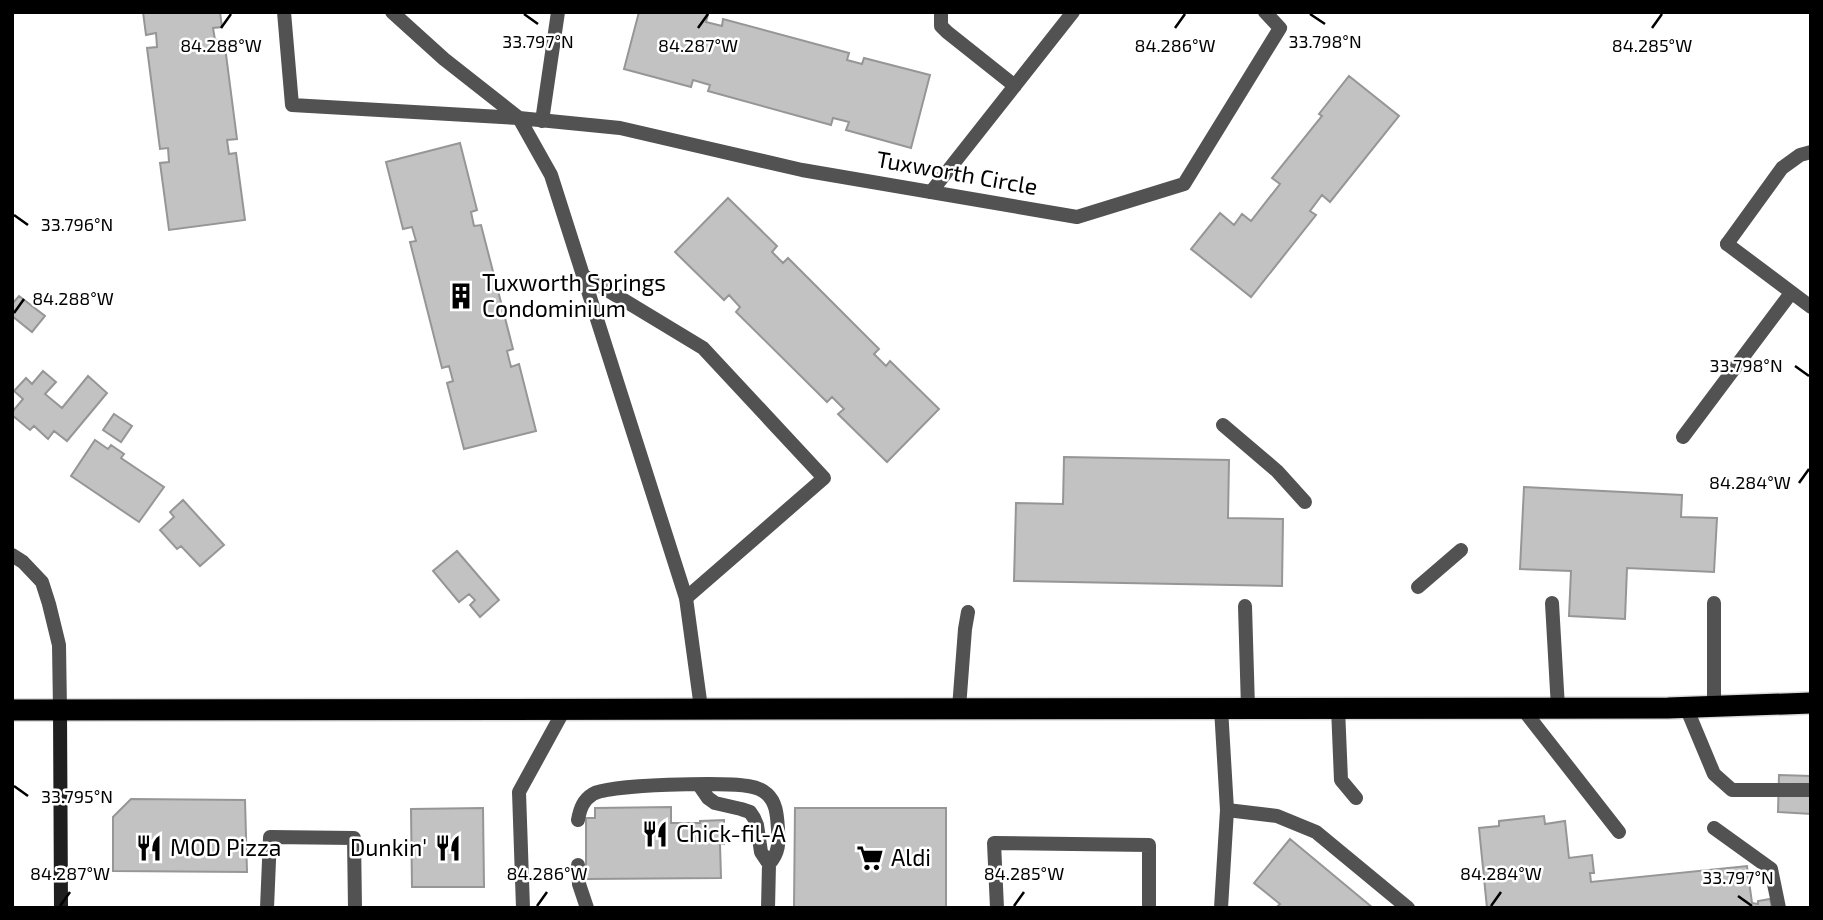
<svg xmlns="http://www.w3.org/2000/svg" width="1823" height="920" font-family="'Exo 2',sans-serif">
  <style>
    .building { fill: #c2c2c2; stroke: #969696; stroke-width: 2 }
    .lines { fill: none; stroke-linecap: round; stroke-linejoin: round }
    .highway-casing { stroke: #dbdbdb; stroke-width: 24 }
    .lane { stroke: #525252; stroke-width: 14 }
    .street { stroke: #525252; stroke-width: 14 }
    .secondary { stroke: #1f1f1f; stroke-width: 14 }
    .highway { stroke: #000; stroke-width: 21 }
    .ticks { fill: none; stroke: #000; stroke-width: 2.5 }
    .labels { text-anchor: middle; stroke-width: 5; stroke-linejoin: round; paint-order: stroke }
    .street-label { font-size: 23px; fill: #000; stroke: #fff }
    .poi-label { font-size: 23px; fill: #000; stroke: #fff; text-anchor: start }
    .ticks-label { font-size: 18px; text-anchor: middle; fill: #000; stroke: #fff; stroke-width: 5; stroke-linejoin: round; paint-order: stroke }
  </style>
  <rect width="100%" height="100%" fill="#fff"/>
  <!-- building -->
  <path class="building" d="M143,12H220L222,27L213,28L215,40L224,39L237,139L227,140L229,154L236,153L245,220L169,230L160,163L169,162L168,148L160,149L147,48L157,47L156,33L146,35Z
    M639,12H703L708,14L706,22L722,26L723,19L849,53L847,60L862,64L864,58L930,75L911,148L846,130L849,122L833,118L831,125L708,91L710,85L693,80L691,87L624,69Z
    M1349,76L1399,116L1330,202L1322,195L1310,211L1316,215L1251,297L1191,249L1220,213L1234,225L1242,214L1251,221L1280,184L1272,178L1322,116L1319,114Z
    M460,143L477,210L471,212L474,226L481,225L513,349L507,351L511,367L519,364L536,431L464,449L447,383L453,381L449,366L442,368L410,242L416,241L412,227L403,229L386,162Z
    M728,198L777,246L772,252L783,263L788,258L879,349L874,354L886,366L890,361L939,409L887,462L838,414L844,409L832,397L827,402L736,312L740,307L729,295L724,300L675,252Z
    M19,296L45,316L32,332L12,316V304Z
    M43,371L56,382L45,394L62,408L88,376L107,393L67,441L54,431L48,439L34,426L30,430L12,415V412L23,399L14,391L26,378L32,384Z
    M114,414L132,426L121,442L103,430Z
    M95,440L108,449L111,445L124,454L121,458L164,487L139,522L71,476Z
    M1064,457L1229,460L1228,518L1283,519L1282,586L1014,581L1016,503L1063,504Z
    M1524,487L1682,495L1681,517L1717,518L1714,572L1627,568L1625,619L1569,616L1571,571L1520,569Z
    M183,500L224,545L200,566L181,546L177,549L160,530L174,517L170,512Z
    M457,551L499,600L480,617L470,605L475,600L469,594L459,602L433,571Z
    M1779,775L1811,776V814L1778,812Z
    M131,799L245,800L247,872L113,871V817Z
    M671,807V823H700V821L724,820V844H720L721,878L586,879V818H595V808Z
    M483,808L484,887H412L411,809Z
    M795,808H946V908H794Z
    M1544,816L1545,824L1565,821L1569,858L1592,855L1594,873H1590L1591,882L1747,866L1752,903L1758,904V901L1770,899L1772,908H1487L1479,828L1499,826V821Z
    M1290,839L1373,908H1276L1280,904L1254,883Z"/>
  <g class="lines">
    <!-- highway casing -->
    <g class="highway-casing">
      <path id="highway" d="M12,710L1668,708L1811,703"/>
    </g>
    <!-- lane -->
    <path class="lane" d="M284,12L292,105L519,118
      M941,12V26L947,32L1015,86
      M542,121L558,12
      M931,192L1073,12
      M1727,244L1782,168L1800,155L1811,152
      M584,276L703,348L824,478L686,598
      M1223,425L1277,471L1305,502
      M1683,437L1791,293
      M1418,587L1461,550
      M1552,603L1558,708
      M1245,606L1248,708
      M1714,706V603
      M1686,707L1714,774L1732,790H1811
      M959,708L965,629L968,612
      M1338,708L1341,780L1356,798
      M1522,708L1619,832
      M699,785L708,798L715,803L741,809L750,812L754,818L757,825L761,852L769,864L768,908
      M1227,810L1277,816L1316,832L1408,908
      M578,820C580,809 583,800 593,794C609,784 726,782 748,786C755,787 762,789 767,794C777,803 777,817 778,829C779,843 779,853 769,864
      M1714,828L1771,869L1779,908
      M578,865L579,884L587,908
      M267,908L270,837L354,838L355,908
      M523,908L519,792L564,710
      M997,908L994,843L1149,845V908"/>
    <!-- street -->
    <path class="street" d="M392,12L444,59L519,118L551,175L686,598L701,708
      M519,118L620,128L802,170L1077,217L1184,184L1280,28L1265,12
      M1727,244L1811,307
      M12,555L23,562L42,582L49,604L59,645L60,710
      M1221,708L1227,810L1221,908"/>
    <!-- secondary -->
    <path class="secondary" d="M60,710L61,908"/>
    <!-- highway -->
    <use href="#highway" class="highway"/>
  </g>
  <!-- ticks -->
  <path class="ticks" d="M524,14L538,24M1310,14L1325,24M221,28L231,14M698,28L708,14M1175,28L1185,14M1652,28L1662,14M14,215L28,225M14,313L24,299M1795,366L1809,376M1799,483L1809,469M14,786L28,796M1738,896L1752,906M60,906L70,892M537,906L547,892M1014,906L1024,892M1491,906L1501,892"/>
  <!-- icons -->
  <defs>
    <g id="building-bare" transform="scale(2.1)"><path d="M-4-6H4V6H1V3H-1V6H-4ZM-2.5-4.3h1.7v1.8h-1.7ZM.8-4.3h1.7v1.8H.8ZM-2.5-1h1.7V.8h-1.7ZM.8-1h1.7V.8H.8Z" fill="#000" stroke="#fff" stroke-width="2.5" paint-order="stroke"/></g>
    <g id="restaurant-bare" transform="scale(2.1)"><path d="M-5-6h1v4h1v-4h1v4h1v-4h1v5L-1.5 .5V6h-2V.5L-5-1ZM5-6V6H3V1.5H1.5Q1.5-4 5-6Z" fill="#000" stroke="#fff" stroke-width="2.5" paint-order="stroke"/></g>
    <g id="supermarket-bare" transform="scale(2.1)"><path d="M-6-5.5h2.5l.6 2H6L4.5 2H-2.5L-4.4-4H-6ZM-1.5 3.2a1.3 1.3 0 1 0 .1 0ZM3 3.2a1.3 1.3 0 1 0 .1 0Z" fill="#000" stroke="#fff" stroke-width="2.5" paint-order="stroke"/></g>
  </defs>
  <g fill-rule="evenodd">
    <use href="#building-bare" x="461" y="296"/>
    <use href="#restaurant-bare" x="655" y="834"/>
    <use href="#restaurant-bare" x="149" y="848"/>
    <use href="#restaurant-bare" x="448" y="848"/>
    <use href="#supermarket-bare" x="870" y="858"/>
  </g>
  <g class="labels">
    <!-- street labels -->
    <g class="street-label">
      <text transform="translate(957 173) rotate(10)" y="8">Tuxworth Circle</text>
    </g>
    <!-- poi labels -->
    <g class="poi-label">
      <text x="482" y="291">Tuxworth Springs<tspan x="482" dy="26">Condominium</tspan></text>
      <text x="676" y="842">Chick-fil-A</text>
      <text x="170" y="856">MOD Pizza</text>
      <text x="427" y="856" text-anchor="end">Dunkin'</text>
      <text x="891" y="866">Aldi</text>
    </g>
  </g>
  <g class="ticks-label">
    <text x="538" y="48">33.797°N</text>
    <text x="1325" y="48">33.798°N</text>
    <text x="221" y="52">84.288°W</text>
    <text x="698" y="52">84.287°W</text>
    <text x="1175" y="52">84.286°W</text>
    <text x="1652" y="52">84.285°W</text>
    <text x="77" y="231">33.796°N</text>
    <text x="73" y="305">84.288°W</text>
    <text x="1746" y="372">33.798°N</text>
    <text x="1750" y="489">84.284°W</text>
    <text x="77" y="803">33.795°N</text>
    <text x="70" y="880">84.287°W</text>
    <text x="547" y="880">84.286°W</text>
    <text x="1024" y="880">84.285°W</text>
    <text x="1501" y="880">84.284°W</text>
    <text x="1738" y="884">33.797°N</text>
  </g>
  <!-- border -->
  <rect width="1823" height="920" fill="none" stroke="#000000" stroke-width="28"/>
</svg>
